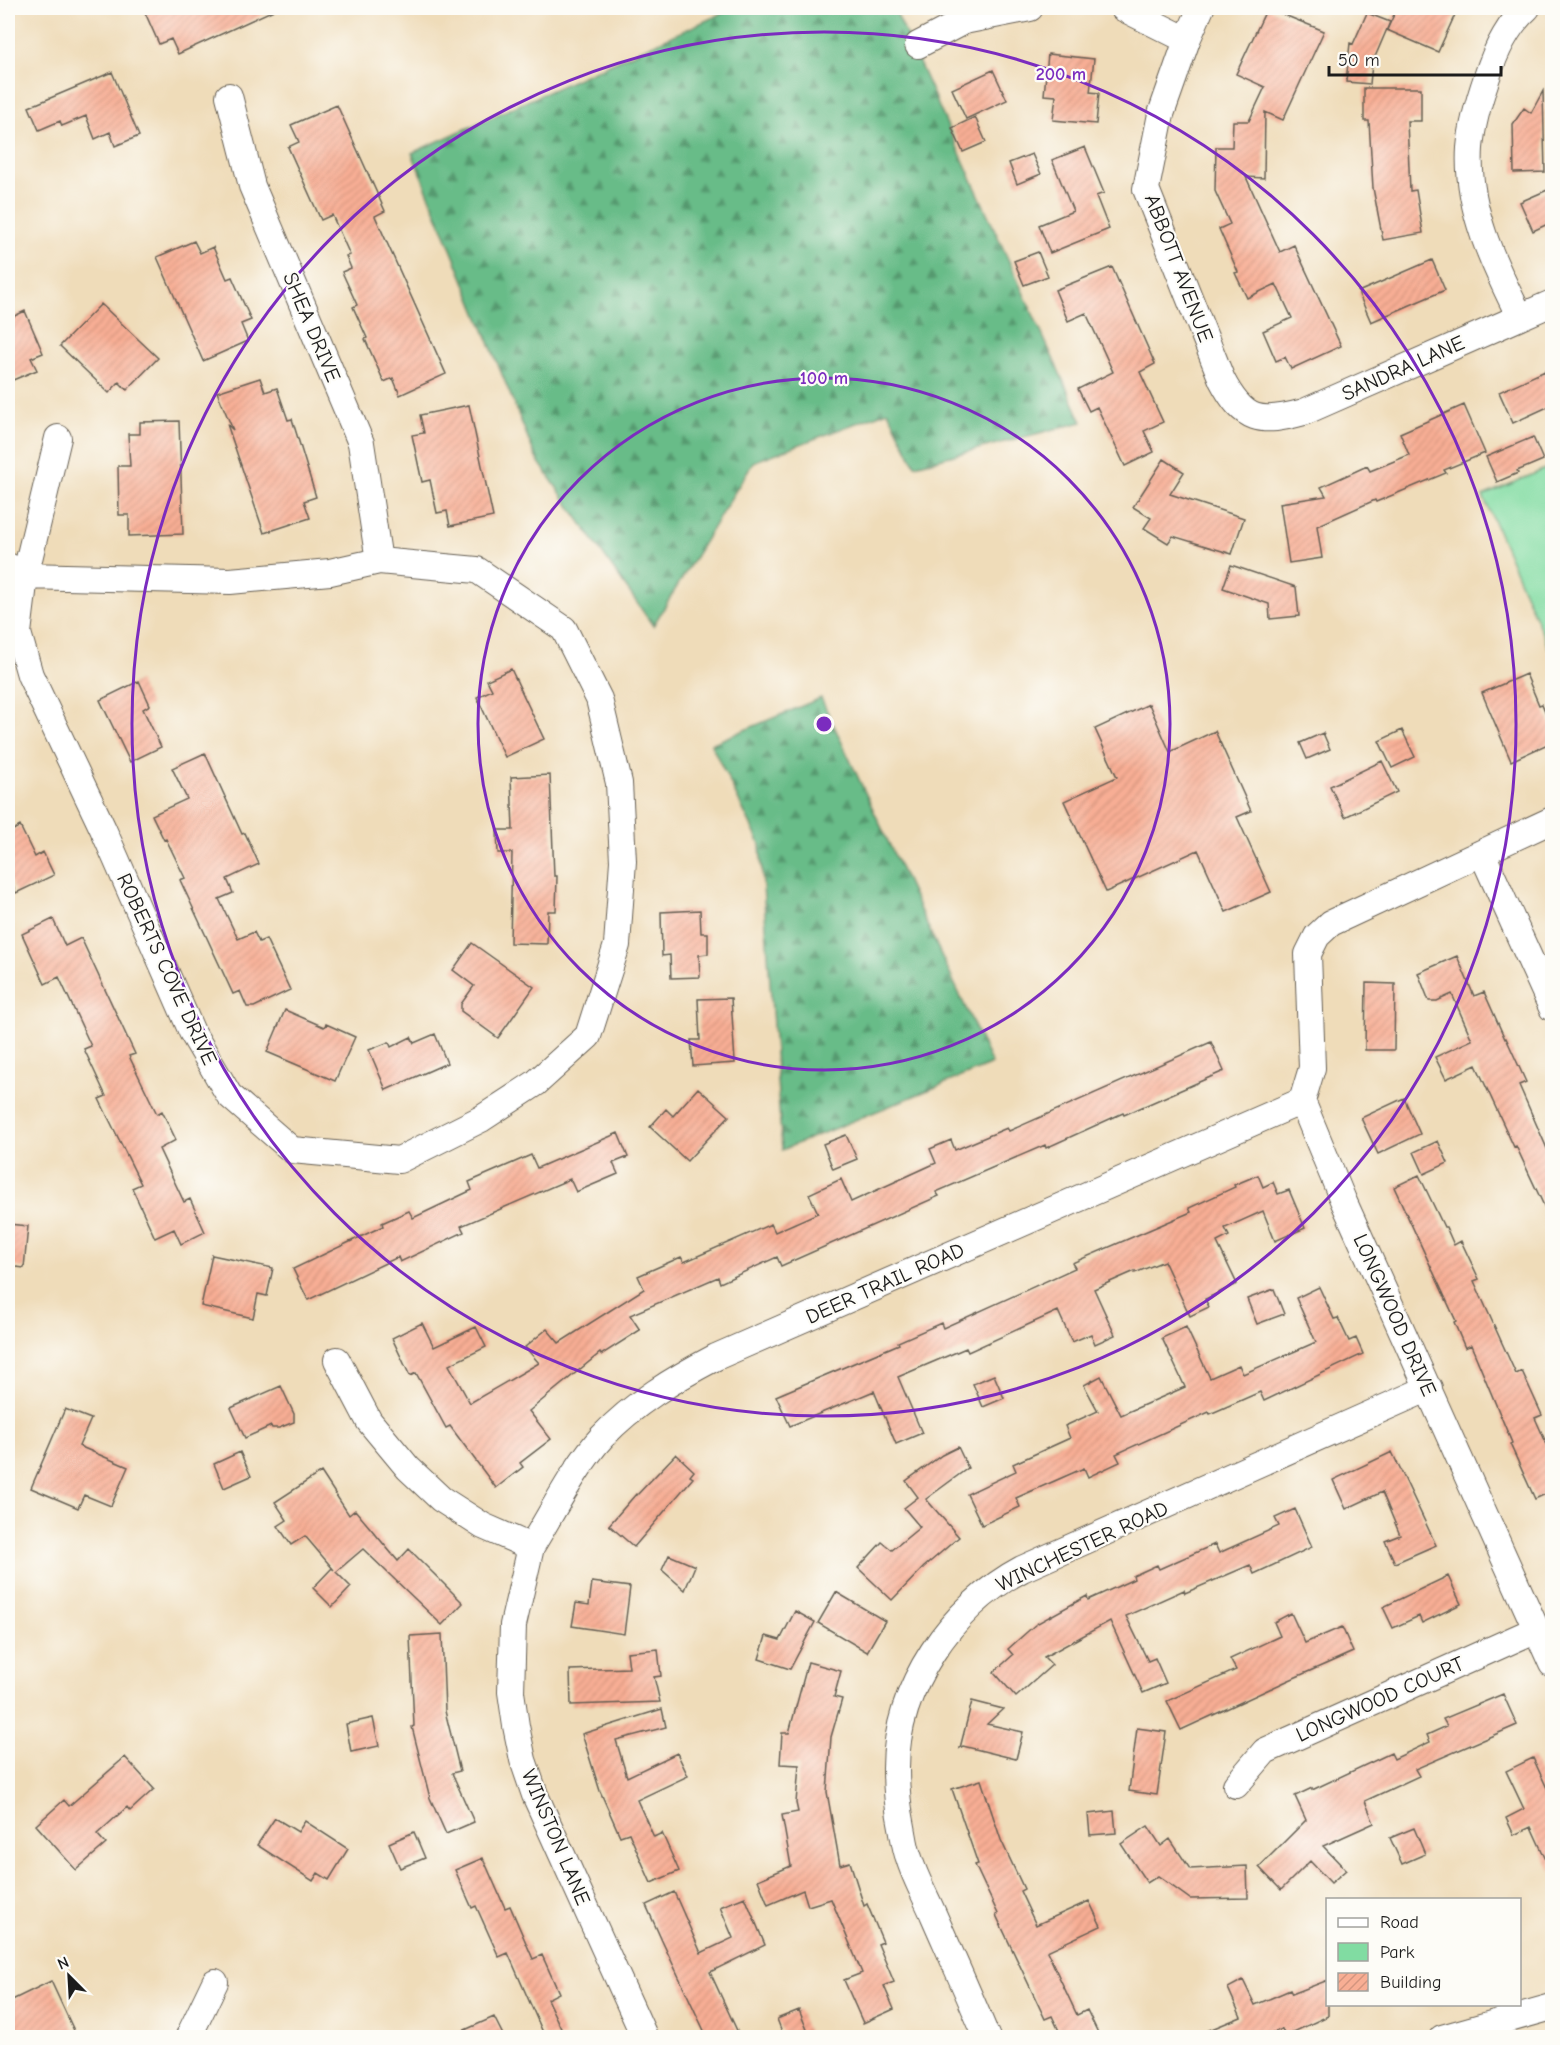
<svg xmlns="http://www.w3.org/2000/svg" width="1560" height="2045" font-family="'Comic Neue',sans-serif">
  <style>
    .forest { fill: url(#forest-firs); stroke: #426c52; stroke-width: 1.5 }
    .park { fill: #81dca2; stroke: #4e7c5f; stroke-width: 1.5 }
    .building { fill: url(#building-hatch) }
    .lines { fill: none; stroke-linecap: round; stroke-linejoin: round }
    .minor-casing { stroke: #665f53; stroke-width: 28 }
    .minor { stroke: #fff; stroke-width: 26 }
    .ring { fill: none; stroke: #7b2cbf; stroke-width: 3 }
    .labels { text-anchor: middle; stroke-width: 4.5; stroke-linejoin: round; paint-order: stroke }
    .street-label { font-size: 21px; fill: #1c1c1c; stroke: #fdfcf7 }
    .centre { fill: #7b2cbf; stroke: #fdfcf7; stroke-width: 3 }
    .ring-label { font-size: 18px; text-anchor: middle; font-weight: bold; fill: #7b2cbf; stroke: #fdfcf7; stroke-width: 4.5; stroke-linejoin: round; paint-order: stroke }
  </style>
  <defs>
    <pattern id="forest-firs" width="22" height="20" patternUnits="userSpaceOnUse" patternTransform="scale(1.5)"><rect width="22" height="20" fill="#68bc88"/><path d="M5 1l3.5 6h-7zM16 11l3.5 6h-7z" fill="#55986e"/></pattern>
    <pattern id="building-hatch" width="6" height="6" patternUnits="userSpaceOnUse" patternTransform="scale(1.5)"><rect width="6" height="6" fill="#f8ae94"/><path d="M-1 1l2-2M0 6l6-6M5 7l2-2" fill="none" stroke="#d4957f"/></pattern>
  </defs>
  <rect width="100%" height="100%" fill="#fdfcf7"/>
  <filter id="ink" filterUnits="userSpaceOnUse"><feTurbulence type="fractalNoise" baseFrequency=".0167" numOctaves="2"/><feDisplacementMap in="SourceGraphic" scale="12" xChannelSelector="R" yChannelSelector="G"/><feConvolveMatrix kernelMatrix="1 2 1 2 8 2 1 2 1" color-interpolation-filters="sRGB"/></filter>
  <filter id="wash" filterUnits="userSpaceOnUse"><feTurbulence type="fractalNoise" baseFrequency=".008" numOctaves="4" result="noise"/><feDisplacementMap in="SourceGraphic" scale="24" xChannelSelector="R" yChannelSelector="G"/><feGaussianBlur stdDeviation="1.35" result="paint"/><feColorMatrix in="noise" values="0 0 0 0 0 0 0 0 0 0 0 0 0 0 0 0 0 1.4 0 .05"/><feComposite in="paint" operator="in"/></filter>
  <g filter="url(#wash)">
    <rect width="100%" height="100%" fill="#efdcb9"/>
    <!-- forest -->
    <path class="forest" d="M734,8H894L1082,422L915,465L888,411L753,462L653,626L536,458L412,153Z
      M821,698L992,1064L782,1150L760,844L711,744Z"/>
    <!-- park -->
    <path class="park" d="M1552,466V656L1483,496Z"/>
    <g id="blocks">
      <!-- building -->
      <path class="building" d="M143,8H278L178,54L171,39L159,44Z
        M1267,8L1324,31L1283,120L1265,112L1264,178L1246,177L1280,252L1294,245L1341,346L1291,369L1285,357L1276,361L1263,331L1292,318L1276,284L1247,298L1235,273L1238,272L1219,229L1230,224L1215,191L1216,147H1232L1233,121H1249L1265,87L1236,74Z
        M1397,8H1458L1438,52L1387,30Z
        M1367,13L1390,22L1372,64L1370,84L1346,82L1350,43L1353,44Z
        M1048,54L1094,59L1090,92L1099,93L1096,124L1053,120L1056,96L1044,95Z
        M993,70L1007,100L966,119L952,89Z
        M112,72L139,136L115,146L110,132L95,139L86,116L62,126L60,121L39,130L29,107Z
        M1364,88H1421V121H1407L1410,191L1416,190L1423,233L1383,240L1373,188L1369,121H1364Z
        M1543,91L1545,172L1514,173L1513,124L1524,108L1531,113Z
        M337,105L385,211L375,216L446,374L400,395L393,378L384,382L365,339L367,338L353,307L357,305L342,272L351,268L346,256L350,255L332,215L321,220L288,147L299,142L291,125Z
        M975,117L986,142L963,152L952,128Z
        M1085,147L1104,193L1096,196L1109,229L1050,253L1039,225L1073,211L1052,160Z
        M1032,154L1041,174L1017,184L1009,163Z
        M1552,188V222L1533,231L1520,202Z
        M194,241L200,253L213,247L227,279L232,277L251,320L241,324L248,341L203,361L157,257Z
        M1038,252L1048,276L1024,285L1014,261Z
        M1432,260L1445,290L1371,322L1358,292Z
        M1112,267L1155,364L1140,372L1163,422L1144,431L1154,452L1125,466L1097,407L1089,411L1078,389L1113,372L1086,313L1068,321L1055,290Z
        M101,304L158,358L127,390L119,382L109,393L60,346Z
        M25,311L43,353L31,358L37,370L13,380L8,369V319Z
        M1545,371L1552,389V405L1513,423L1499,392Z
        M260,378L265,392L277,388L288,420L292,419L316,497L304,501L310,518L264,533L227,424L233,430L217,392Z
        M469,405L493,517L450,526L447,511L437,513L430,480L422,482L412,435L424,433L420,415Z
        M1464,405L1485,453L1444,470L1446,473L1376,502L1375,500L1317,526L1322,558L1289,563L1280,503L1326,496L1321,487L1367,466L1370,471L1409,455L1400,433Z
        M179,421L183,534L129,536V515H119L118,466H130L128,434H140V422Z
        M1533,437L1543,460L1517,471L1518,473L1497,482L1486,457Z
        M1164,459L1184,472L1170,494L1244,518L1232,554L1173,536L1168,543L1144,528L1151,518L1133,507Z
        M1231,565L1296,587L1299,616L1270,619L1269,604L1223,588Z
        M511,669L544,739L505,757L477,697L492,690L487,680Z
        M1526,674L1539,705L1542,704L1552,728V742L1511,761L1482,693Z
        M139,681L150,705L143,709L161,747L130,762L100,700Z
        M1149,704L1170,752L1215,731L1251,811L1237,817L1271,892L1226,912L1198,850L1106,892L1064,801L1117,777L1095,729Z
        M1402,730L1415,757L1392,768L1379,741Z
        M1323,733L1330,749L1307,759L1300,743Z
        M205,753L242,834L245,833L259,864L227,879L233,893L219,899L238,939L254,932L259,942L266,939L290,990L254,1007H247L240,991L233,994L180,880L185,878L166,839L164,840L152,815L187,799L172,768Z
        M1382,761L1397,792L1345,817L1330,786Z
        M550,775L554,876H557L556,911H548L547,944L510,943L512,853H498L497,830H513L511,777Z
        M20,826L35,857L43,852L54,875L16,893L8,875V833Z
        M700,910L701,933H708V954L699,955L700,977L671,978L670,955L662,956L661,912Z
        M53,919L65,946L81,938L135,1054L129,1056L157,1114L162,1111L176,1140L159,1149L184,1202L190,1199L205,1232L181,1244L174,1229L155,1238L132,1188L141,1184L99,1099L106,1096L84,1049L91,1046L59,977L45,984L22,934Z
        M472,943L534,987L498,1038L461,1011V1004L474,986L453,970Z
        M1457,956L1474,996L1484,992L1505,1039L1506,1038L1526,1082L1519,1085L1552,1160V1223L1516,1146L1514,1147L1476,1065L1446,1079L1435,1057L1472,1040L1452,994L1437,1001H1429L1418,973Z
        M1366,983L1395,984L1394,1050H1365Z
        M731,998L735,1063L693,1066L691,1040H700L698,999Z
        M285,1010L324,1027L326,1024L355,1037L335,1081L267,1052Z
        M435,1034L447,1063L386,1090L369,1050L389,1042L391,1047L411,1037L414,1043Z
        M1211,1042L1224,1071L1124,1115L1123,1113L1046,1148L1045,1145L936,1192L939,1196L781,1266L777,1257L720,1283L718,1277L630,1315L640,1330L601,1355L600,1353L529,1411L551,1439L520,1463L523,1467L496,1488L450,1426L446,1428L416,1373L410,1376L392,1338L422,1323L434,1347L476,1327L486,1347L449,1365L470,1403L539,1363L525,1347L547,1329L559,1343L644,1289L638,1276L681,1257L684,1262L771,1224L775,1232L818,1213L809,1194L841,1179L851,1202L936,1163L930,1149L951,1140L955,1150L1007,1128L1009,1131Z
        M698,1088L729,1116L687,1161L650,1127L666,1109L673,1116Z
        M1404,1098L1420,1134L1378,1154L1361,1118Z
        M618,1133L628,1157L613,1163L618,1174L576,1192L570,1179L461,1226L464,1232L400,1262L398,1257L308,1300L293,1269L383,1226L382,1223L409,1211L413,1218L472,1190L469,1182L531,1155L537,1168Z
        M846,1135L857,1159L833,1169L823,1144Z
        M1438,1141L1448,1163L1424,1174L1414,1152Z
        M1258,1175L1263,1187L1273,1182L1278,1194L1289,1190L1305,1228L1275,1241L1263,1211L1225,1228L1229,1236L1217,1242L1237,1284L1205,1299L1209,1307L1190,1316L1164,1261L1135,1273V1271L1094,1289L1115,1335L1095,1344L1091,1334L1072,1342L1058,1311L968,1352L966,1348L898,1377L922,1433L896,1444L874,1391L790,1426L776,1396L899,1344L898,1342L941,1323L943,1328L1075,1268L1072,1263L1191,1212L1189,1208L1235,1187L1234,1185Z
        M1419,1175L1444,1227H1446L1454,1245L1461,1241L1479,1279L1474,1281L1516,1374L1522,1371L1542,1415L1535,1418L1552,1456V1491L1535,1499L1510,1444L1512,1443L1471,1345L1465,1348L1454,1322L1456,1321L1394,1187Z
        M8,1224L28,1226L24,1268L8,1266Z
        M212,1255L273,1268L267,1296L258,1294L253,1318L201,1306Z
        M1319,1287L1334,1319L1338,1318L1349,1341L1356,1338L1363,1354L1264,1401L1260,1392L1210,1414L1209,1412L1116,1454L1120,1462L1088,1477L1084,1468L1016,1498L1020,1507L982,1525L967,1494L1016,1471L1013,1464L1070,1438L1065,1426L1098,1411L1084,1385L1101,1376L1121,1415L1185,1387L1162,1338L1186,1327L1210,1378L1239,1365L1243,1374L1316,1342L1296,1298Z
        M1274,1289L1284,1314L1257,1324L1247,1299Z
        M994,1375L1004,1398L983,1407L973,1384Z
        M281,1386L294,1414V1422L279,1428H272L271,1426L245,1438L231,1408Z
        M65,1409L91,1419L79,1446L128,1467L111,1506L84,1495L78,1508L31,1488Z
        M958,1447L968,1468L926,1499L959,1537L924,1567L892,1600L858,1568L882,1542L892,1550L920,1527L904,1508L918,1497L906,1481L942,1455Z
        M240,1452L251,1476L224,1488L214,1464Z
        M1392,1452L1436,1545L1395,1563L1385,1541L1400,1535L1382,1492L1346,1509L1333,1480Z
        M676,1454L694,1471L690,1476L693,1478L634,1547L609,1525L636,1494L637,1495Z
        M321,1472L349,1515L355,1510L398,1561L409,1549L463,1603L442,1625L363,1549L336,1572L351,1587L332,1607L313,1588L332,1568L334,1570L305,1536L291,1545L278,1526L287,1520L275,1502Z
        M1295,1509L1312,1547L1254,1574L1250,1565L1185,1593L1184,1590L1126,1616L1148,1661L1155,1658L1166,1683L1143,1693L1110,1621L1044,1657L1052,1665L1016,1697L994,1672L1013,1655L1008,1649L1036,1624L1087,1596L1088,1600L1134,1579L1133,1576L1157,1565L1159,1569L1215,1544L1219,1553L1279,1526L1275,1518Z
        M669,1555L695,1566L685,1590L662,1570Z
        M1448,1576L1461,1604L1422,1623L1419,1616L1393,1628L1383,1607Z
        M592,1582L630,1587L624,1634L572,1626L576,1603L589,1605Z
        M836,1592L885,1621L867,1652L818,1623Z
        M795,1611L815,1622L790,1669L759,1659L766,1636L780,1640Z
        M1291,1613L1305,1643L1342,1627L1353,1652L1287,1681L1181,1730L1167,1701L1236,1670L1230,1659L1280,1636L1274,1622Z
        M442,1634L445,1711L460,1771L452,1773L474,1822L446,1834L430,1798L412,1727L414,1726L410,1636Z
        M658,1649L661,1676L654,1677L660,1702L571,1705L570,1670L629,1668L627,1652Z
        M808,1662L841,1671L834,1697L842,1699L831,1737L827,1792L840,1865L850,1862L864,1906L867,1904L883,1942L878,1944L894,1982L884,1986L894,2009L863,2023L844,1980L862,1973L831,1899L808,1906L803,1890L768,1905L758,1880L791,1866L782,1815L798,1812L796,1803L799,1765L780,1764L782,1733H789Z
        M1503,1694L1517,1725L1415,1769L1419,1776L1365,1801L1374,1823L1323,1846L1346,1870L1331,1883L1310,1861L1281,1890L1259,1867L1306,1820L1295,1796L1312,1788V1790L1391,1753L1394,1759L1430,1742L1427,1735L1447,1726L1443,1719Z
        M972,1701L1003,1709L987,1724L1023,1732L1016,1759L963,1746L960,1748Z
        M662,1709L666,1727L616,1740L627,1777L677,1753L688,1776L637,1800L654,1837L662,1833L679,1871L651,1883L629,1833L620,1836L600,1791L582,1734Z
        M373,1718L379,1746L351,1752L346,1724Z
        M1137,1728L1166,1732L1157,1795L1129,1791Z
        M125,1757L154,1789L130,1811L127,1807L97,1834L106,1844L76,1870L36,1825L64,1800L69,1806Z
        M1533,1758L1552,1799V1873L1531,1827L1514,1835L1506,1818L1524,1809L1506,1771Z
        M981,1780L1001,1840L1024,1889L1020,1891L1036,1925L1089,1901L1101,1926L1047,1951L1077,2015L1087,2010L1100,2037H1062L1052,2016L1045,2019L996,1915L998,1914L975,1865L978,1864L952,1789Z
        M1114,1811L1116,1833L1090,1835L1088,1814Z
        M275,1818L298,1832L305,1821L348,1849L329,1880L318,1873L313,1881L257,1845Z
        M1148,1826L1161,1846L1170,1839L1190,1869L1247,1866L1248,1898L1190,1899L1158,1876L1147,1883L1121,1844Z
        M1414,1828L1425,1854L1402,1864L1390,1838Z
        M414,1832L425,1858L400,1868L389,1843Z
        M483,1858L505,1908L510,1906L533,1959L542,1955L559,1993L547,1999L565,2037H545L508,1953L499,1957L476,1906L472,1908L455,1870Z
        M674,1892L701,1953L733,1938L720,1907L745,1897L765,1945L710,1972L740,2037H707L663,1943L646,1905Z
        M1243,1980L1255,2005L1290,1990L1292,1994L1328,1980V2016L1285,2036L1282,2029L1263,2037H1192L1241,2017L1228,1988Z
        M51,1981L77,2037H8V2002Z
        M799,2010L810,2037H784L777,2019Z
        M494,2017L504,2037H449Z"/>
    </g>
  </g>
  <g filter="url(#ink)">
    <use href="#blocks" fill-opacity="0" stroke="#665f53" stroke-width="1.5"/>
    <g class="lines">
      <!-- minor casing -->
      <g class="minor-casing">
        <path id="minor" d="M1123,8L1187,40
          M1201,8L1187,40L1161,114L1146,189L1222,380C1244,422 1260,424 1304,412L1552,303
          M918,45L964,21L1030,8
          M229,96L252,186L361,443L379,561
          M1520,317C1494,265 1466,208 1470,148C1472,125 1479,100 1487,77C1495,52 1507,26 1527,8
          M8,566L25,576L230,581L330,572L379,561L477,570L564,629L599,699L619,783L623,861L617,945L588,1036L536,1083L481,1119L399,1160L292,1150L229,1095L192,1032L103,829L30,675L18,633L25,576L58,438
          M1552,820L1331,923L1317,936L1308,954L1312,1068L1302,1101L1343,1200L1552,1664
          M1482,853L1552,1008
          M337,1360L369,1421L408,1468L441,1499L483,1526L531,1547L513,1625L511,1692L516,1726L523,1760L535,1795L645,2038
          M531,1547C552,1513 576,1465 602,1437C634,1403 674,1379 716,1357L1302,1101
          M1236,1785L1265,1751L1537,1629
          M188,2038L215,1982
          M987,2038C970,1997 952,1957 934,1916C926,1897 915,1878 909,1858C905,1848 904,1837 902,1827C898,1808 896,1787 896,1768C896,1687 952,1606 1022,1569L1429,1388
          M1442,2038L1552,2007"/>
      </g>
      <!-- minor -->
      <use href="#minor" class="minor"/>
    </g>
  </g>
  <!-- distance rings -->
  <g class="ring">
    <circle cx="824" cy="724" r="346"/>
    <circle cx="824" cy="724" r="692"/>
  </g>
  <g class="labels">
    <!-- street labels -->
    <g class="street-label">
      <text transform="translate(1179 268) rotate(69)" y="7">ABBOTT AVENUE</text>
      <text transform="translate(312 327) rotate(67)" y="7">SHEA DRIVE</text>
      <text transform="translate(1403 368) rotate(-24)" y="7">SANDRA LANE</text>
      <text transform="translate(167 969) rotate(65)" y="7">ROBERTS COVE DRIVE</text>
      <text transform="translate(885 1283) rotate(-24)" y="7">DEER TRAIL ROAD</text>
      <text transform="translate(1395 1315) rotate(66)" y="7">LONGWOOD DRIVE</text>
      <text transform="translate(1082 1546) rotate(-25)" y="7">WINCHESTER ROAD</text>
      <text transform="translate(1380 1699) rotate(-24)" y="7">LONGWOOD COURT</text>
      <text transform="translate(556 1837) rotate(67)" y="7">WINSTON LANE</text>
    </g>
  </g>
  <circle cx="824" cy="724" r="9" class="centre"/>
  <g class="ring-label">
    <text x="1061" y="80">200 m</text>
    <text x="824" y="384">100 m</text>
  </g>
  <!-- margin -->
  <rect width="1560" height="2045" fill="none" stroke="#fdfcf7" stroke-width="30"/>
  <!-- legend -->
  <rect x="1326" y="1898" width="195" height="108" fill="#fdfcf7" stroke="#a3a29f" stroke-width="1.5"/>
  <rect x="1338" y="1918" width="30" height="9" fill="#ffffff" stroke="#a3a29f" stroke-width="1.5"/>
  <text x="1380" y="1928" font-size="18" fill="#1c1c1c">Road</text>
  <rect x="1338" y="1943" width="30" height="18" fill="#81dca2" stroke="#a3a29f" stroke-width="1.5"/>
  <text x="1380" y="1958" font-size="18" fill="#1c1c1c">Park</text>
  <rect x="1338" y="1973" width="30" height="18" fill="url(#building-hatch)" stroke="#a3a29f" stroke-width="1.5"/>
  <text x="1380" y="1988" font-size="18" fill="#1c1c1c">Building</text>
  <!-- north arrow -->
  <g transform="translate(69 1976) rotate(336)" stroke="#fdfcf7" stroke-width="4.5" paint-order="stroke">
  <path d="M0-4.5L10 22L0 15L-10 22Z" fill="#1c1c1c"/>
  <text y="-9" font-size="16" font-weight="bold" text-anchor="middle" fill="#1c1c1c">N</text>
  </g>
  <!-- scale -->
  <path d="M1329 66v9h172v-9" fill="none" stroke="#1c1c1c" stroke-width="3"/>
  <text x="1338" y="66" font-size="18" fill="#1c1c1c" stroke="#fdfcf7" stroke-width="4.5" paint-order="stroke">50 m</text>
</svg>
